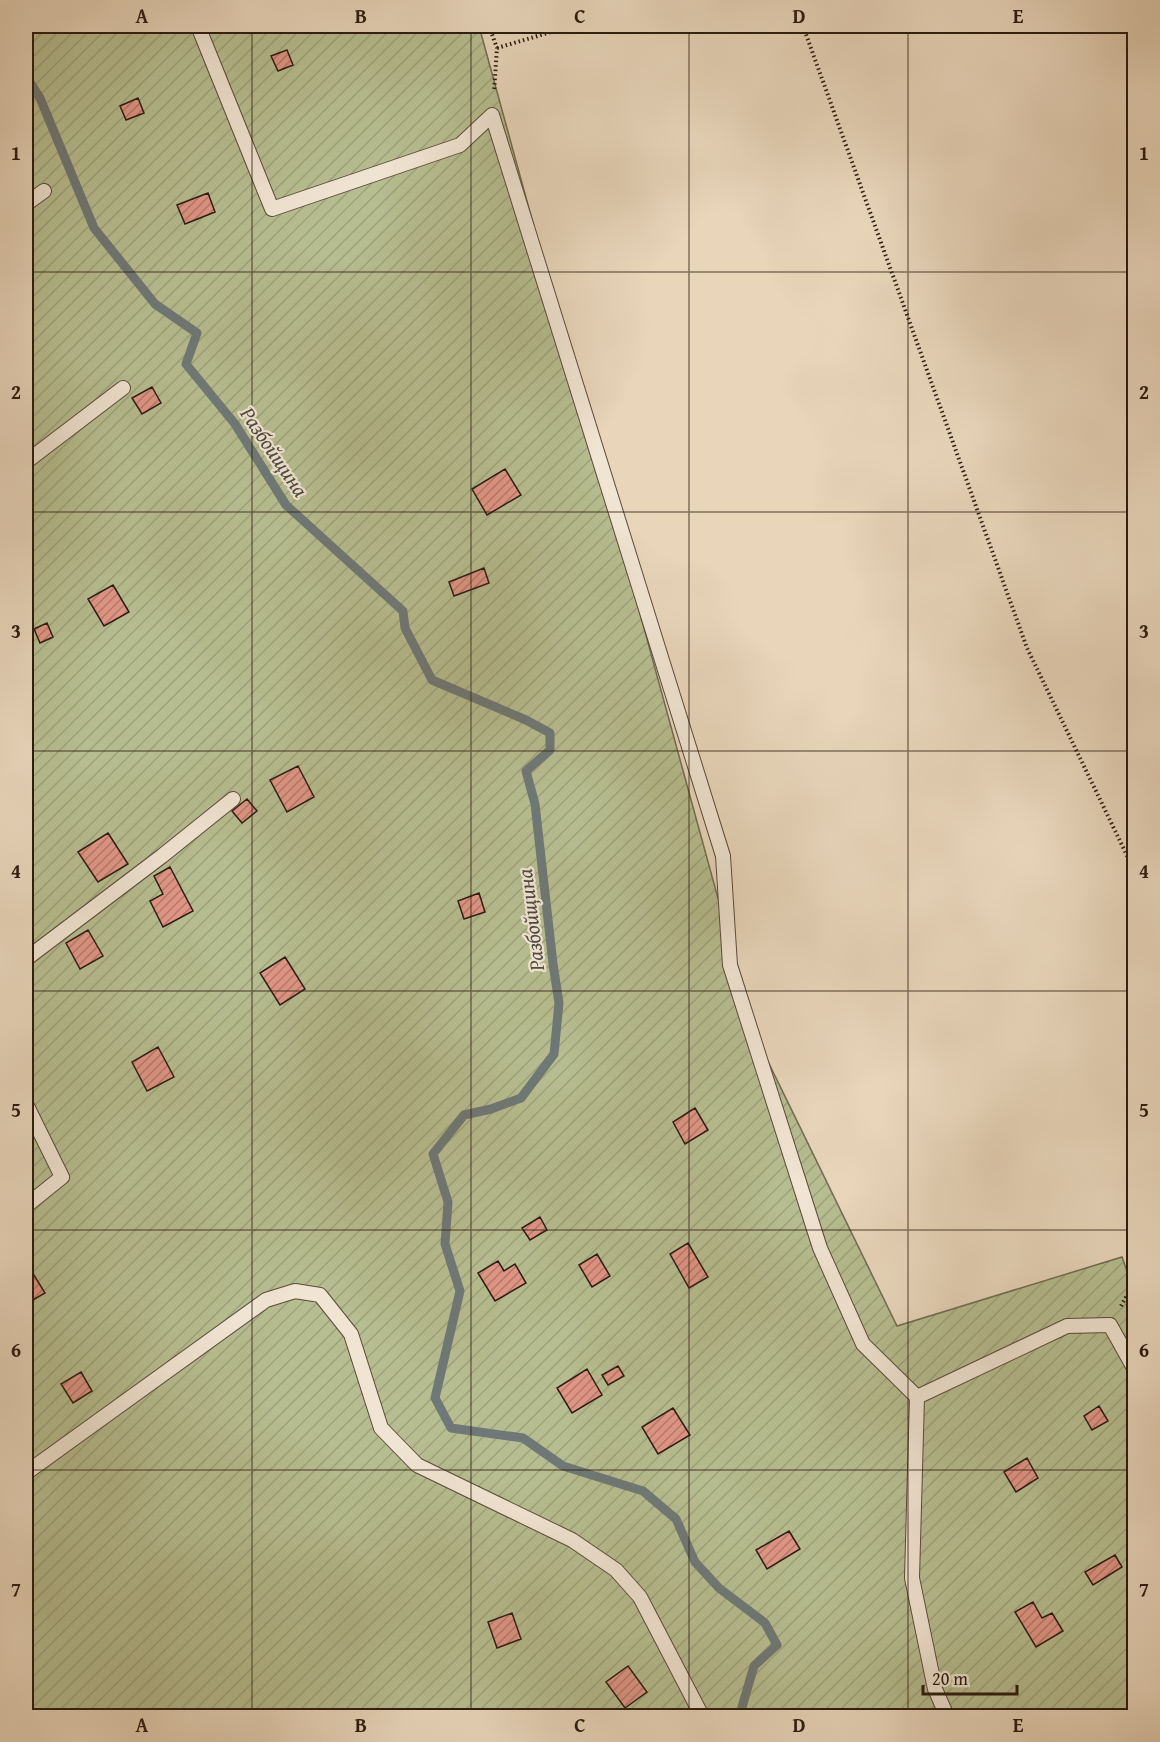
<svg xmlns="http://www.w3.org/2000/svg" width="1160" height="1742" font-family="'Gentium Book Plus',serif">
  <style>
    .garden { fill: url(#garden-furrows); stroke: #706c50; stroke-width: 1.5 }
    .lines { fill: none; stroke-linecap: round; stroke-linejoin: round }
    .stream { stroke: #6f7876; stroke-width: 9 }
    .building { fill: url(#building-hatch); stroke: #2b1b0f; stroke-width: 1.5 }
    .lane-casing { stroke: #5a4a3a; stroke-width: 16 }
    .path { stroke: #2b1b0f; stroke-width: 4; stroke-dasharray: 1.5 3; stroke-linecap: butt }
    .lane { stroke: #f0e4d2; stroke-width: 14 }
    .grid { fill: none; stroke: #2b1b0f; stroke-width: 1.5; stroke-opacity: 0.55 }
    .labels { text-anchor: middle; stroke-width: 4.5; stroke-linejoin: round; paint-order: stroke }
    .water-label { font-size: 21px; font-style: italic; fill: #4d4a43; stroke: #f0e4d2 }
    .neatline { fill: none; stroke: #2b1b0f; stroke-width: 2 }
    .grid-label { font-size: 20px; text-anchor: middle; font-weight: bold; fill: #2b1b0f }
  </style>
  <defs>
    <pattern id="garden-furrows" width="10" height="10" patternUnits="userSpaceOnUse" patternTransform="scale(1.5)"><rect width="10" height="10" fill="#b6bd90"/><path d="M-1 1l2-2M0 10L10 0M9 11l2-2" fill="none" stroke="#9da27b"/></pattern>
    <pattern id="building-hatch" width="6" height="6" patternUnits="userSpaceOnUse" patternTransform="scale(1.5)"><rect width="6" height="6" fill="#e19686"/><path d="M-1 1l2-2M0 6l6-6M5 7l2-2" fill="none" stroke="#b77a6c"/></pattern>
  </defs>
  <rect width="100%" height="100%" fill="#e8d5ba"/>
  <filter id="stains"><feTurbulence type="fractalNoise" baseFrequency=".00333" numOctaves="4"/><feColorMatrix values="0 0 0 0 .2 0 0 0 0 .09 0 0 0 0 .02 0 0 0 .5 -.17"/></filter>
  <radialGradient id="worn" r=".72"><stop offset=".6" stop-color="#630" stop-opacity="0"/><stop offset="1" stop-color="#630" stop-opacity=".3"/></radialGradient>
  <!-- garden -->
  <path class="garden" d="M26,26H479L756,1037L897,1326L1122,1257L1134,1291V1716H26Z"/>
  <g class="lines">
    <!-- stream -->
    <path class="stream" d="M26,76L40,98L94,228L155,304L197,333L186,364L235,424L286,505L403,611L405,628L432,680L526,720L550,733V750L526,771L535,804L553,964L559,1003L554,1054L521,1098L491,1109L464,1115L433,1154L448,1202L445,1244L460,1291L435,1398L451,1428L523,1438L563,1466L643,1491L676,1519L695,1562L719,1588L765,1623L777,1645L754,1666L742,1707V1716"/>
  </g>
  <!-- building -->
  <path class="building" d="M287,50L293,65L278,71L271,56Z
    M138,98L144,113L126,120L120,106Z
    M208,193L215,212L185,224L177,205Z
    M152,387L161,403L142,414L132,398Z
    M505,469L521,495L487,515L472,489Z
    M484,568L489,583L454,596L449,582Z
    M113,585L129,612L104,626L88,599Z
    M47,623L53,637L40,643L34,629Z
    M298,766L314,797L287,812L270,780Z
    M247,799L257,811L242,823L232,811Z
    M108,833L128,864L98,882L78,852Z
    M170,867L193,911L163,927L150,901L163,894L154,876Z
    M479,893L485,912L464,919L458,901Z
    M88,930L103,956L80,969L66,943Z
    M285,957L305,989L280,1005L260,973Z
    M158,1047L174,1077L147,1091L132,1062Z
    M695,1108L708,1130L685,1144L673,1122Z
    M540,1217L547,1230L530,1240L522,1228Z
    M688,1243L708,1277L689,1288L670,1254Z
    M597,1254L610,1276L592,1287L579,1265Z
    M498,1261L504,1271L515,1264L526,1283L495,1301L478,1273Z
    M29,1267L45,1293L26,1304V1270Z
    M618,1366L624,1376L608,1385L602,1375Z
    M587,1369L602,1395L572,1413L557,1388Z
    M81,1372L92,1391L73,1403L61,1384Z
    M1099,1406L1108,1421L1092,1430L1084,1416Z
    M673,1408L690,1435L658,1454L642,1427Z
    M1027,1458L1038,1478L1016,1492L1004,1472Z
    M789,1531L800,1549L767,1569L756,1550Z
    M1115,1555L1122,1567L1093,1585L1085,1572Z
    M1033,1602L1042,1618L1052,1613L1063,1631L1036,1647L1015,1612Z
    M512,1613L521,1639L497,1648L488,1622Z
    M628,1666L647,1692L625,1708L606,1682Z"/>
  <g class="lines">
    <!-- lane casing -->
    <g class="lane-casing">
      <path id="lane" d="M198,26L272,209L460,145L492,115L723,856L730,965L820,1248L863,1344L917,1397
        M26,204L44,191
        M26,462L123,388
        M26,959L162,856L233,799
        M26,1104L62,1177L26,1206
        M26,1473L266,1300L295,1291L320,1295L351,1334L381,1428L417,1465L572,1540L616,1570L640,1597L702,1716
        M947,1716L935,1689L912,1578L917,1397L1067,1326L1110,1325L1134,1368"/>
    </g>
    <!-- path -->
    <path class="path" d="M489,26L497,48L494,92
      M803,26L1027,648L1134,870
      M497,48L571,26
      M1121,1306L1134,1283"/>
    <!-- lane -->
    <use href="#lane" class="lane"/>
  </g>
  <!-- grid -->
  <path class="grid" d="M252,26V1716M471,26V1716M689,26V1716M908,26V1716M26,272H1134M26,512H1134M26,751H1134M26,991H1134M26,1230H1134M26,1470H1134"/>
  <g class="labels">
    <!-- water labels -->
    <g class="water-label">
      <text transform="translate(274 452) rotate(56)" y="7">Разбойщина</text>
      <text transform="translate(531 920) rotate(-97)" y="7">Разбойщина</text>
    </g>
  </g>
  <!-- margin -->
  <rect width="1160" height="1742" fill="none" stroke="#e8d5ba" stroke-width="66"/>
  <!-- scale -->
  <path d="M923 1685v9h94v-9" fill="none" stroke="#2b1b0f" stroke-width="3"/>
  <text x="932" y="1685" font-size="18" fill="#2b1b0f" stroke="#f0e4d2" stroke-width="4.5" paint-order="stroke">20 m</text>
  <rect x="33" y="33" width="1094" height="1676" class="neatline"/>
  <g class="grid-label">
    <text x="142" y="23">A</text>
    <text x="361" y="23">B</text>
    <text x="580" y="23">C</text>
    <text x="799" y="23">D</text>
    <text x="1018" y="23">E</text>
    <text x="16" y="160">1</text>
    <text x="1144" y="160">1</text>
    <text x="16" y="399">2</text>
    <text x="1144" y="399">2</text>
    <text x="16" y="638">3</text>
    <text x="1144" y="638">3</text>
    <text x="16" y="878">4</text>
    <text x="1144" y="878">4</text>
    <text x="16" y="1117">5</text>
    <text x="1144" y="1117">5</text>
    <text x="16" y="1357">6</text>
    <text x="1144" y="1357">6</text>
    <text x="16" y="1596">7</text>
    <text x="1144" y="1596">7</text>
    <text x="142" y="1732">A</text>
    <text x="361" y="1732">B</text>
    <text x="580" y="1732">C</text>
    <text x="799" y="1732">D</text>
    <text x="1018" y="1732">E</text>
  </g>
  <rect width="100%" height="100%" filter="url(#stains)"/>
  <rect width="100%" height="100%" fill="url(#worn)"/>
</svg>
